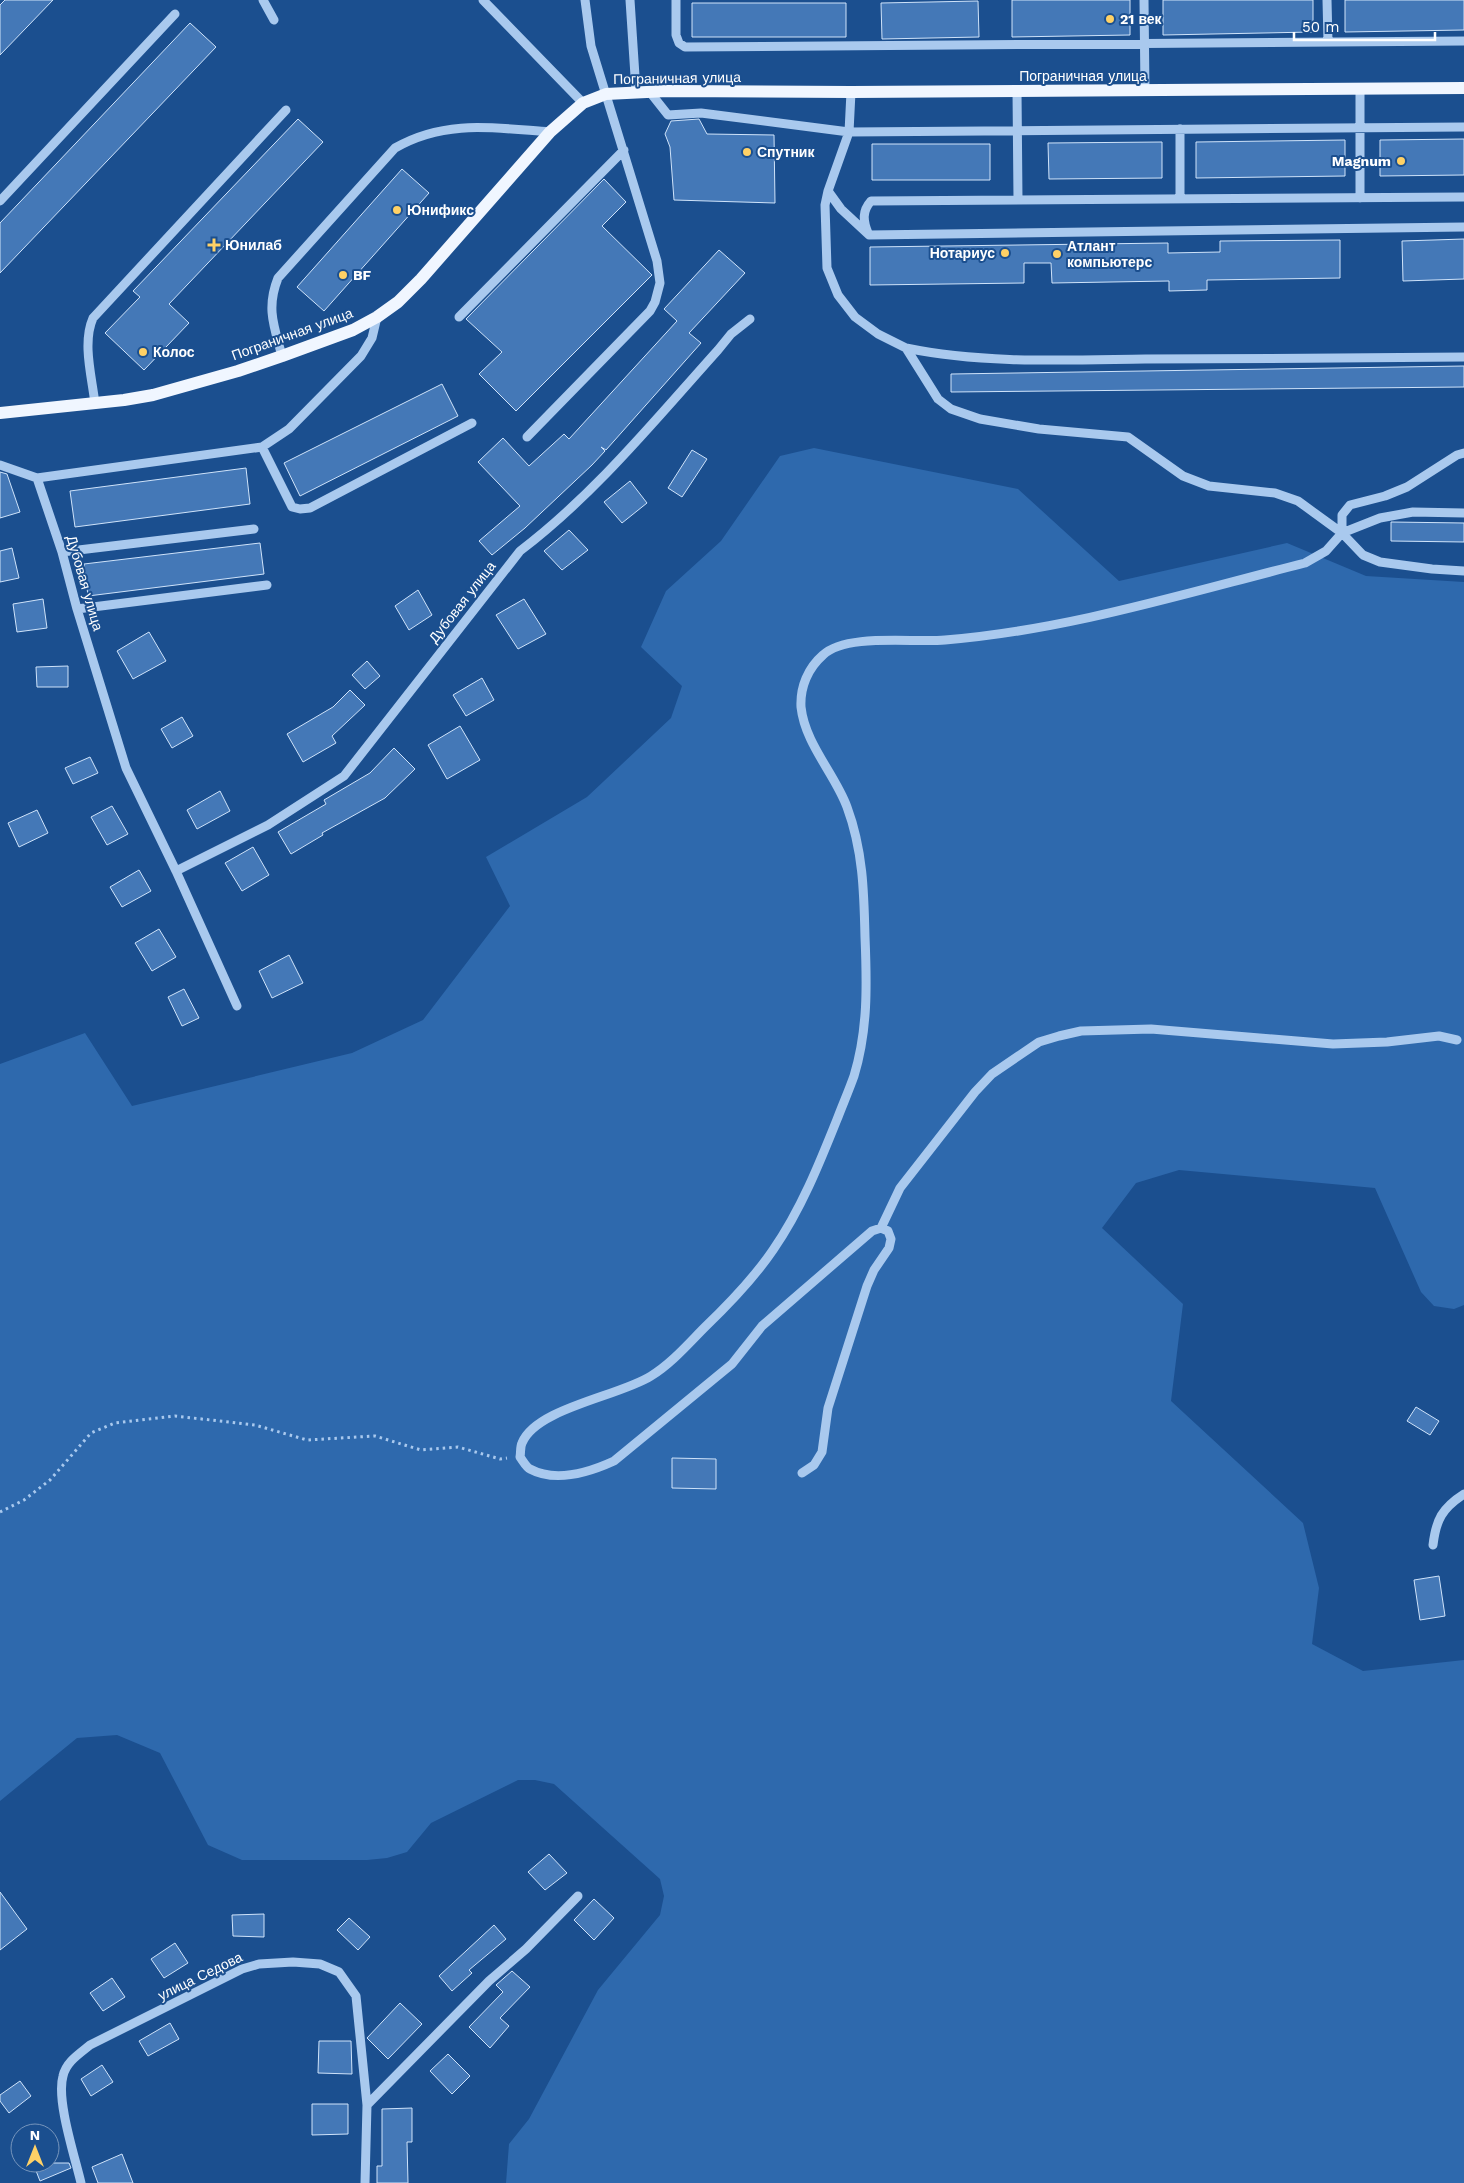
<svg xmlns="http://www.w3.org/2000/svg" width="1464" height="2183" font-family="'Work Sans',sans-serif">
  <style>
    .green { fill: #2e69ad }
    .building { fill: #4478b7; stroke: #cfe3fa }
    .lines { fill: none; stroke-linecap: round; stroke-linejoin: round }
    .path { stroke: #a9c9ee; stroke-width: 3; stroke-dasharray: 2.5 4; stroke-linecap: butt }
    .minor { stroke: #a9c9ee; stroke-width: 9 }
    .major { stroke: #f0f6ff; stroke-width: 12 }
    .poi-dot { fill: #ffd166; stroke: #1b4f8f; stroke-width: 2 }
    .labels { text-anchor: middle; stroke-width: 4; stroke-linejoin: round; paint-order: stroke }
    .poi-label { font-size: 14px; font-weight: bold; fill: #fff; stroke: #1b4f8f; text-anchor: start }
    .street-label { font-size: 14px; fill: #fff; stroke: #1b4f8f }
  </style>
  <rect width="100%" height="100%" fill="#1b4f8f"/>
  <!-- green -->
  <path class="green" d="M814,448L1018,489L1119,581L1287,543L1366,576L1464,582V1305L1454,1309L1434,1306L1421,1292L1375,1188L1179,1170L1136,1183L1102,1228L1183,1304L1171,1401L1303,1523L1319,1588L1312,1644L1363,1671L1464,1660V2183H506L509,2144L529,2119L598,1990L660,1915L664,1896L660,1879L554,1784L535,1780H518L431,1823L407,1852L387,1858L367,1860H242L208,1845L160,1753L117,1735L77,1738L0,1801V1064L85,1033L132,1106L352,1053L423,1020L510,906L486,857L587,797L671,718L682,686L641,647L666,591L721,541L780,456Z"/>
  <!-- building -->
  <path class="building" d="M5,0H53L0,55V5Z
    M1012,0H1130V35L1012,37Z
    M1163,0H1313V32L1163,35Z
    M1345,0H1464V30L1345,32Z
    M978,1L979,37L882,39L881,3Z
    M692,3H846V37H692Z
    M190,23L216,47L0,273V223Z
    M298,119L323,142L169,304L189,323L144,370L105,333L140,297L133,291Z
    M699,119L707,134L774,135L775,203L674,200L670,147L665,134L671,121Z
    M1464,139V175L1380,176V140Z
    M1345,140V176L1196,178V142Z
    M1162,142V178L1049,179L1048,143Z
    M872,144H990V180H872Z
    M402,169L429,193L324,311L297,287Z
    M604,179L626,202L602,226L652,275L516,411L479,374L502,352L466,319Z
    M1464,239V279L1403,281L1402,241Z
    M1340,240V278L1207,280V290L1169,291V281L1052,283L1051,263H1024V283L870,285V247L1168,243V253L1220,252V241Z
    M719,250L745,273L689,333L701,343L606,450L601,447L605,451L592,465L525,528L492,555L479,541L520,506L478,462L503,438L529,466L564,434L569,439L677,321L664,309Z
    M1464,366V387L951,392V374Z
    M442,384L458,416L300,496L284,463Z
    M692,450L707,459L682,497L668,488Z
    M246,468L250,504L75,527L70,491Z
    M0,472L7,474L20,512L0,518Z
    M630,481L647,503L622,523L604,502Z
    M1391,522L1464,523V542L1391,541Z
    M569,530L588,550L562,570L544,551Z
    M260,543L264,574L88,596L84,564Z
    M12,548L19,578L0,582V551Z
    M418,590L432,615L409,630L395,606Z
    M43,599L47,628L17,632L13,604Z
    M524,599L546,634L518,649L496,615Z
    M149,632L166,661L133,679L117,651Z
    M367,661L380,676L365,689L352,675Z
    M68,666V687H37L36,667Z
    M482,678L494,700L466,716L453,695Z
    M350,690L365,705L332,736L336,743L303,762L287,734L333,707Z
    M182,717L193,736L172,748L161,729Z
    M460,726L480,760L447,779L428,745Z
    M394,748L415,769L385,798L322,833L323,835L291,854L278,832L326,804L324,800L370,773Z
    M90,757L98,773L73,784L65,768Z
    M220,791L230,811L197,829L187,810Z
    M112,806L128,834L107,845L91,817Z
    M37,810L48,833L19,847L8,823Z
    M253,847L269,875L242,891L225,863Z
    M139,870L151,891L122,907L110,887Z
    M159,929L176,957L152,971L135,943Z
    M289,955L303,983L272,998L259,971Z
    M184,989L199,1018L182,1026L168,997Z
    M1416,1407L1439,1421L1430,1435L1407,1421Z
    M672,1458L716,1459V1489L672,1488Z
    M1439,1576L1445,1616L1420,1620L1414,1580Z
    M549,1854L567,1873L545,1890L528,1872Z
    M0,1892L27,1929L0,1950Z
    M594,1899L614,1918L594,1940L574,1920Z
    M264,1914V1937L233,1936L232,1915Z
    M349,1918L370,1937L358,1950L337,1930Z
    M494,1925L506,1939L469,1970L472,1973L452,1991L439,1976Z
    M175,1943L188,1963L164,1978L151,1959Z
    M512,1971L530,1987L500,2018L509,2026L490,2048L469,2027L503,1992L496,1985Z
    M112,1978L125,1997L103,2011L90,1993Z
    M400,2003L422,2024L388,2059L367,2038Z
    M170,2023L179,2039L148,2056L139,2041Z
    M319,2041H351L352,2074L318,2073Z
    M448,2054L470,2076L452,2094L430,2071Z
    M102,2065L113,2082L91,2096L81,2079Z
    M20,2081L31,2096L9,2113L0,2101V2095Z
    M312,2104H348V2134L312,2135Z
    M412,2108V2142H407L408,2183H377V2166H382V2109Z
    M122,2154L133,2183H98L92,2167Z
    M33,2163H69L71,2168L40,2181Z"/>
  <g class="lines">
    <!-- path -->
    <path class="path" d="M0,1512L24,1500L50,1480L91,1433L115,1423L175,1416L255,1425L307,1440L375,1436L421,1450L458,1447L500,1459L507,1458"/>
    <!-- minor -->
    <path class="minor" d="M263,0L274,20
      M483,0L583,103
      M630,0L636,91
      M676,0V35L679,43L685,47L1464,41
      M1144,0L1145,91
      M1327,0L1328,42
      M1360,89V198
      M649,91L668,115L701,113L849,132L1464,127
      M1017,91L1018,200
      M851,92L849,132L828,191L825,205L827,268L838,295L855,317L878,334L906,348L938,399L951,409L980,419L1039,429L1128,437L1183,476L1209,486L1275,493L1298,501L1342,533L1363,555L1380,562L1432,569L1464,571
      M1180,129V199
      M828,191L841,209L869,235L1464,227
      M0,201L175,14
      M868,233C863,221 862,211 871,201L1464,197
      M459,317L624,150
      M906,348C984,364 1066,360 1145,359C1251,359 1358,358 1464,357
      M282,356C274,326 266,308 278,278L395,148C445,119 495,128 550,132
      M95,404C92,377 82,343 93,318L286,110
      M527,437L650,311L655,302L660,283L657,261L591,46L585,0
      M262,447L292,507L300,509L310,508L472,423
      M0,465L37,478L62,552L77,609L126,768L176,871L237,1006
      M37,478L262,447L289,429L361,356L372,338L377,317
      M1342,533V515L1350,505L1385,496L1407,487L1457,455L1464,453
      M62,552L254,529
      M77,609L267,585
      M176,871L268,825L344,776L520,551C595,494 655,420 718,350L731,334L750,319
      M881,1228L900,1188L975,1092L992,1074L1039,1042L1059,1036L1081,1031L1151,1029L1333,1044L1387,1042L1439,1036L1457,1040
      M802,1473L814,1465L822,1452L828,1408L867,1286L874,1270L889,1248L891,1239L888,1231L881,1228L872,1231L762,1326L732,1364L614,1461C590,1472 556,1483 530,1469C526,1467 523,1461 520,1457C521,1452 520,1447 522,1443C536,1408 620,1396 651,1376C672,1363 688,1344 705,1327C730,1303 754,1278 773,1250C801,1210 820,1162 838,1117C843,1104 849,1090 854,1076C868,1030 867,985 865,937C864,892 863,850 847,807C835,774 805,744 801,707C800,687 808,668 823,655C846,633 913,643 945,640C1068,630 1186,593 1305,563L1326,551L1342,533L1380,518L1413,512L1464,513
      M1433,1545C1436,1520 1442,1508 1464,1494
      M367,2105L489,1981L526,1949L578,1896
      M81,2183C75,2157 56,2100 63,2076C66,2062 79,2054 90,2045L242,1969L259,1964L293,1962L320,1964L339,1972L356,1996L367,2105L365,2183"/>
    <!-- major -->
    <path class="major" d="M0,413L124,400L153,395L238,371L282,356L353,330L377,317L398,302L421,279L550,132L583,103L606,94L667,91L851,92L1464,88"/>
  </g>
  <!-- markers -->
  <g class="poi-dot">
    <circle cx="1110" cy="19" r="5"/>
    <circle cx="747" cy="152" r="5"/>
    <circle cx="1401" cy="161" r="5"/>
    <circle cx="397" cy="210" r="5"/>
    <path d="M211.5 237.5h5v5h5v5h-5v5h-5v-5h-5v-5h5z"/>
    <circle cx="1005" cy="253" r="5"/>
    <circle cx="1057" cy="254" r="5"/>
    <circle cx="343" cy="275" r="5"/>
    <circle cx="143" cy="352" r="5"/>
  </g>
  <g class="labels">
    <!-- poi labels -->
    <g class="poi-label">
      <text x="1120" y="24">21 век</text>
      <text x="757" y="157">Спутник</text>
      <text x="1391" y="166" text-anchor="end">Magnum</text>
      <text x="407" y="215">Юнификс</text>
      <text x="225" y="250">Юнилаб</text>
      <text x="1067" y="251">Атлант<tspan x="1067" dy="16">компьютерс</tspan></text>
      <text x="995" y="258" text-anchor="end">Нотариус</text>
      <text x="353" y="280">BF</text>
      <text x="153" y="357">Колос</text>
    </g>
    <!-- street labels -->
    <g class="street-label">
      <text x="1083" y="81">Пограничная улица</text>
      <text transform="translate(677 78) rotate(-1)" y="5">Пограничная улица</text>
      <text transform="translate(292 334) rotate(-20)" y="5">Пограничная улица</text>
      <text transform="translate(85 583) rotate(74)" y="5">Дубовая улица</text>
      <text transform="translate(462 602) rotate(-52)" y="5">Дубовая улица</text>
      <text transform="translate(200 1976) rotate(-26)" y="5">улица Седова</text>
    </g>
  </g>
  <!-- north arrow -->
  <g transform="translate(35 2148)"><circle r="24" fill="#1b4f8f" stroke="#7695bc"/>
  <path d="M0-4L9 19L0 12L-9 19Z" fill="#ffd166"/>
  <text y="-8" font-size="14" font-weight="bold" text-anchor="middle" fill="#ffffff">N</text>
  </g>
  <!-- scale -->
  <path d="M1294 32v8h141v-8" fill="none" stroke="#ffffff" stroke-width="2.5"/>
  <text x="1302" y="32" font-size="15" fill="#ffffff" stroke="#1b4f8f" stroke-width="4" paint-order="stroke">50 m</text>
</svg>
